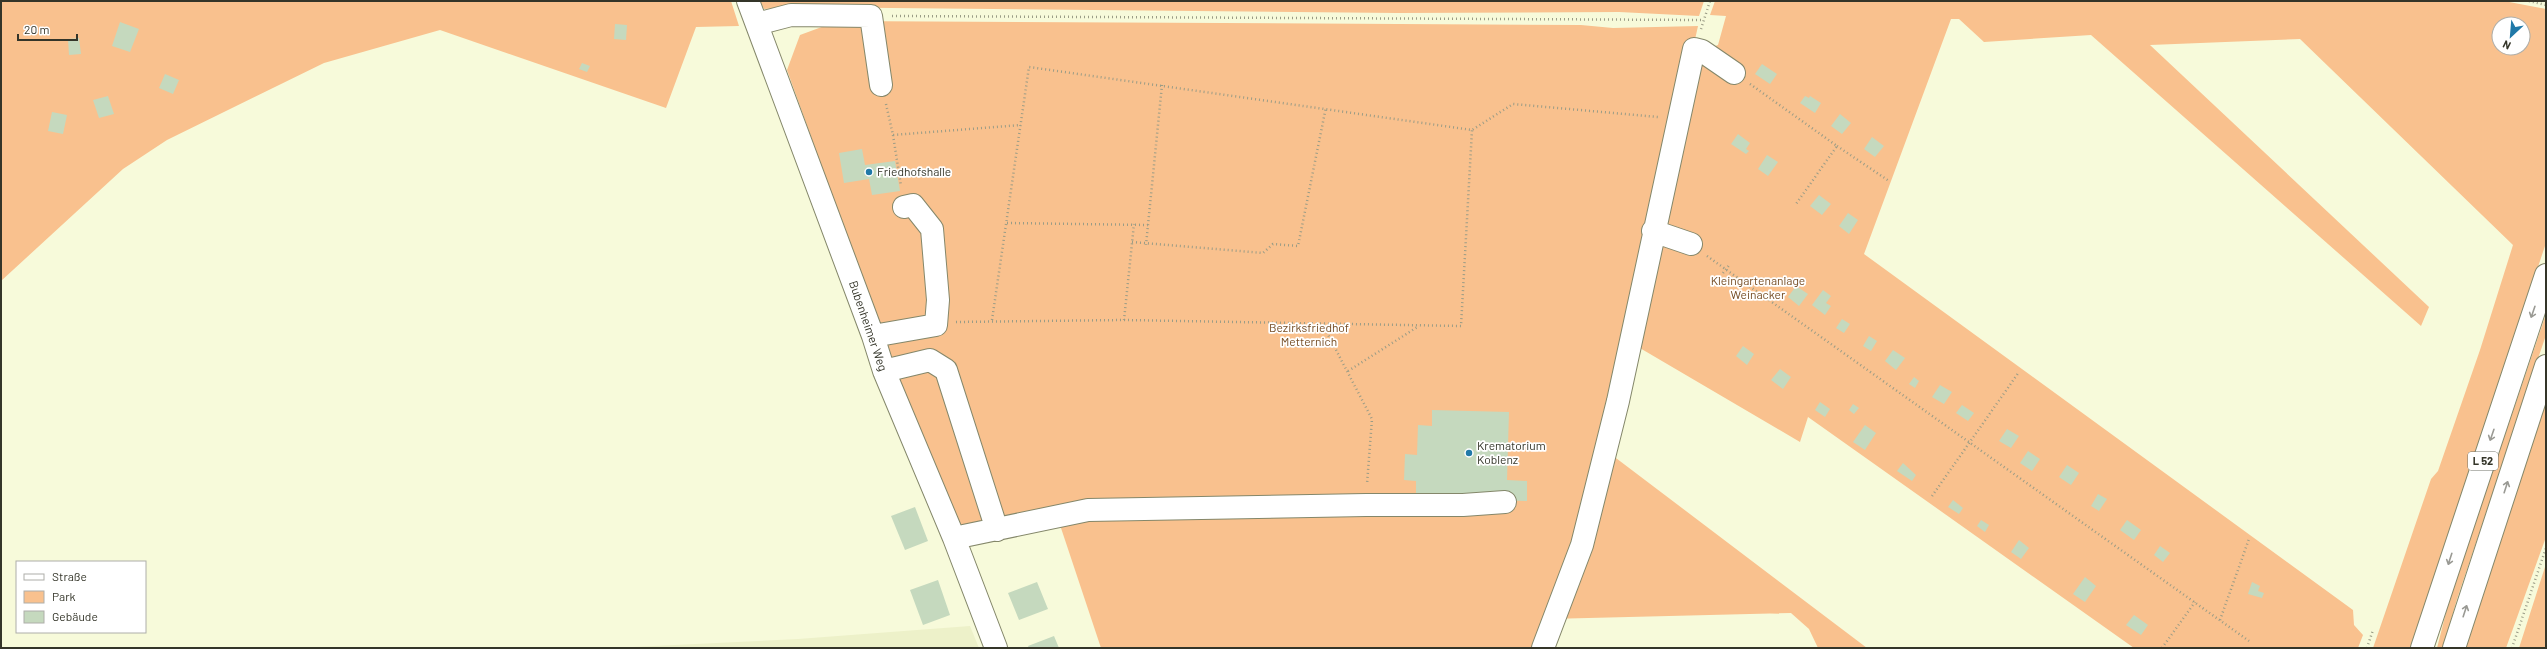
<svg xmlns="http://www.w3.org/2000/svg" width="2547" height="649" font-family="Barlow,sans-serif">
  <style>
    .built { fill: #edf1c9 }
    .green { fill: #f9c18e; fill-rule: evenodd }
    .building { fill: #c5d9be }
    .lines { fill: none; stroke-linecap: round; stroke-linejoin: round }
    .minor-casing { stroke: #84876a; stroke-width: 24 }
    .major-casing { stroke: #84876a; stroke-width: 24 }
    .path { stroke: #9a9c86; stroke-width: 2.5; stroke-dasharray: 1 3; stroke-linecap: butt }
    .minor { stroke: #fff; stroke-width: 22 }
    .major { stroke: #fff; stroke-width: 22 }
    .oneway { stroke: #9a9a94 }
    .poi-dot { fill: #2079a8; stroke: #fff; stroke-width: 1.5 }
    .labels { text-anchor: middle; stroke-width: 3.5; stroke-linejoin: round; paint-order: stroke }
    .shield { fill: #fff; stroke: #717269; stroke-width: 1 }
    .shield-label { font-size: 11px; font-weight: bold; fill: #343529 }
    .poi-label { font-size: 12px; fill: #343529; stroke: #fff; text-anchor: start }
    .park-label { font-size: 12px; fill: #754c23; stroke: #fff }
    .street-label { font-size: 12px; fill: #343529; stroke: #fff }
  </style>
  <rect width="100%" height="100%" fill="#f7fada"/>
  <!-- built -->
  <path class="built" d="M970,626L979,648H611L798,639Z"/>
  <!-- green -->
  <path class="green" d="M1,1H731L739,26L696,27L666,108L440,30L324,63L167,140L123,169L1,281Z
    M760,1H1704L1699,16L1619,12L1398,13L790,7L764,9Z
    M1715,1H2504L2546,9V243L2410,648H2373L2431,479L2438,471L2480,350L2513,245L2300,39L2150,45L2429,307L2421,326L2091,35L1984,42L1959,19H1951L1864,254L2353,610L2354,625L2363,635L2358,648H2134L1808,417L1800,442L1633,344L1702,51L1718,45L1726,16L1710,15ZM2499,24H2523V48H2499Z
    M838,21L1581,25L1613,28L1698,26L1604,449L1867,648H1818L1809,629L1791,613L1548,619L1536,648H1101L1059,522L960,532L897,376L787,70L800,35Z
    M2546,314V335L2457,599L2443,648H2437L2450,597Z
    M2546,401V537L2506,648H2465Z
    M2546,565V648H2519L2545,567Z"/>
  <!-- building -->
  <path class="building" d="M120,22L139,29L130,52L112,46Z
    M615,24L627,25L626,40L614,39Z
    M79,38L81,54L69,55L68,39Z
    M582,63L590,66L587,72L579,69Z
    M1762,64L1777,74L1770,84L1755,74Z
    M165,74L179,80L173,94L159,88Z
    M108,96L114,114L99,118L93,100Z
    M1805,96L1809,98L1810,96L1821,103L1815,113L1800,103Z
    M52,112L67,115L63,134L48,131Z
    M1840,114L1851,123L1842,134L1831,126Z
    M1738,134L1750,143L1746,149L1749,151L1746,154L1731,144Z
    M1872,137L1884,146L1875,157L1864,149Z
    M862,149L865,165L895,161L900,191L872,195L869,179L844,183L839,153Z
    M1767,155L1778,162L1768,176L1758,169Z
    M1819,195L1831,204L1822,215L1810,206Z
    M1848,213L1858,220L1849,234L1839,226Z
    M1796,286L1808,294L1799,306L1788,297Z
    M1823,290L1831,296L1826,303L1831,306L1825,315L1812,305Z
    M1842,319L1850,324L1844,333L1836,328Z
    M1869,336L1877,341L1871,351L1863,346Z
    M1743,346L1754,354L1747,365L1736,356Z
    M1893,350L1905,358L1896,370L1885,361Z
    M1780,369L1791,377L1783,389L1771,380Z
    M1914,377L1919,381L1915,388L1909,384Z
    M1940,385L1952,392L1944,404L1932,397Z
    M1820,402L1830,409L1825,417L1815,410Z
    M1853,404L1859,408L1854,414L1849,410Z
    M1962,405L1974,413L1968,421L1956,413Z
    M1432,410L1509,412L1507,480L1527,481V501L1416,498V481L1404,480L1405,454L1417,455L1418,425L1432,426Z
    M1865,425L1876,433L1865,450L1853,442Z
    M2007,429L2019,436L2011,448L1999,441Z
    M2028,451L2040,459L2032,471L2020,463Z
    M1903,463L1916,475L1912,481L1897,471Z
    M2067,465L2079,473L2071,485L2059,477Z
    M2098,494L2107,499L2099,511L2091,506Z
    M1953,500L1963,508L1959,514L1948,507Z
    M915,507L928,541L905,550L891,516Z
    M1981,520L1989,525L1985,532L1977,526Z
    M2127,520L2141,530L2134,540L2120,530Z
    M2019,540L2029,548L2021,559L2011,552Z
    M2160,546L2170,553L2163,562L2154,555Z
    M2085,577L2096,586L2085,602L2073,594Z
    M938,580L950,615L923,625L910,590Z
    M1037,582L1048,609L1019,620L1008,593Z
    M2252,582L2260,586L2258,591L2264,593L2262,598L2248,594Z
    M2134,615L2148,625L2141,635L2126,625Z
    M1054,636L1059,648H1029L1028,646Z"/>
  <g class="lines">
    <!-- minor casing -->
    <g class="minor-casing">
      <path id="minor" d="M748,1L873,336L884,371L954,538L996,648
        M757,24L791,15L871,16L881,85
        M1653,231L1691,244
        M873,336L936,325L938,300L932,229L913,205L904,207
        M884,371L930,360L946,370L997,530
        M954,538L1088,510L1366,505H1463L1505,502
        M1543,648L1582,545L1618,401L1694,49L1702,51L1734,73"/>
    </g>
    <!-- major casing -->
    <g class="major-casing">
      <path id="major" d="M2422,648L2546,275
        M2454,648L2546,366"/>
    </g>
    <!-- path -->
    <path class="path" d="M2529,1L2546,5
      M892,16L1704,20
      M1701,29L1710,1
      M1750,84L1837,146L1796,204
      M886,104L893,135L1021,125
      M893,135L901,186
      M1837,146L1889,181
      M1007,223L1148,225
      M1132,242L1263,253L1273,244L1298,246L1326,107
      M1146,245L1162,85
      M1707,256L2249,641
      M1723,273L1730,264
      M992,320L1029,67L1472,130L1513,104L1658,117
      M1124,320L1134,224
      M956,322L1124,320L1461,326L1472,130
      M1323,325L1372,419L1367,484
      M1348,371L1419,326
      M1932,496L2019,372
      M2220,620L2249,539
      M2162,648L2195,602
      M2367,648L2373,630
      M2512,648L2546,548"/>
    <!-- minor -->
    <use href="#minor" class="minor"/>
    <!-- major -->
    <use href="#major" class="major"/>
  </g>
  <!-- one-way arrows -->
  <defs><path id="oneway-shaft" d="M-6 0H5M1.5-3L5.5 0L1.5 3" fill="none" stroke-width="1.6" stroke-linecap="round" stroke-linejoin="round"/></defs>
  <g class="oneway">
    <use href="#oneway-shaft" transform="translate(2533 312) rotate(109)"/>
    <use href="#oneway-shaft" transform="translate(2492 435) rotate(109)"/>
    <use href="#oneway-shaft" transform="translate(2506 487) rotate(-72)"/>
    <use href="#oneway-shaft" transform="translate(2450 559) rotate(108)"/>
    <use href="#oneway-shaft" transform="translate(2465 611) rotate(-72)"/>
  </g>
  <!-- markers -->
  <g class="poi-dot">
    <circle cx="869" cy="172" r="4"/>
    <circle cx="1469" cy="453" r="4"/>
  </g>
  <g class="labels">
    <!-- shield labels -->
    <rect class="shield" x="2468" y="452" width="30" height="18" rx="3"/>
    <g class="shield-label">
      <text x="2483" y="465">L 52</text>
    </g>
    <!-- poi labels -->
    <g class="poi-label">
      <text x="877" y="176">Friedhofshalle</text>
      <text x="1477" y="450">Krematorium<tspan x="1477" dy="14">Koblenz</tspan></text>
    </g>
    <!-- park labels -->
    <g class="park-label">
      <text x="1758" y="285">Kleingartenanlage<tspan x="1758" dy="14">Weinacker</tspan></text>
      <text x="1309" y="332">Bezirksfriedhof<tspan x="1309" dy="14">Metternich</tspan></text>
    </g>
    <!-- street labels -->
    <g class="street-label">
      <text transform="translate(868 326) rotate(71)" y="4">Bubenheimer Weg</text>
    </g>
  </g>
  <!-- border -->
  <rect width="2547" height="649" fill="none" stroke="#343529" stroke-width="4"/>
  <!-- legend -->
  <rect x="16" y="561" width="130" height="72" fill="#ffffff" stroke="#aeaea9"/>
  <rect x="24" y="574" width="20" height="6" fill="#ffffff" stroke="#aeaea9"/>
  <text x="52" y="581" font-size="12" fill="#343529">Straße</text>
  <rect x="24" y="591" width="20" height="12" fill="#f9c18e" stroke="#aeaea9"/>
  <text x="52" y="601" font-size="12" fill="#343529">Park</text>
  <rect x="24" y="611" width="20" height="12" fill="#c5d9be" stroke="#aeaea9"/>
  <text x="52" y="621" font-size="12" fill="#343529">Gebäude</text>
  <!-- north arrow -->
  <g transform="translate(2511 36) rotate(206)"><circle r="19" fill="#ffffff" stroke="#aeaea9"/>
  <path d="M0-3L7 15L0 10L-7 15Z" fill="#2079a8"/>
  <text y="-6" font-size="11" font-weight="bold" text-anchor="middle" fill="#343529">N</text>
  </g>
  <!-- scale -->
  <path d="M18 34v6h59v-6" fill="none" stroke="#343529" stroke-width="2"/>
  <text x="24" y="34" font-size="12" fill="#343529" stroke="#ffffff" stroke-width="3" paint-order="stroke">20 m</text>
</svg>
